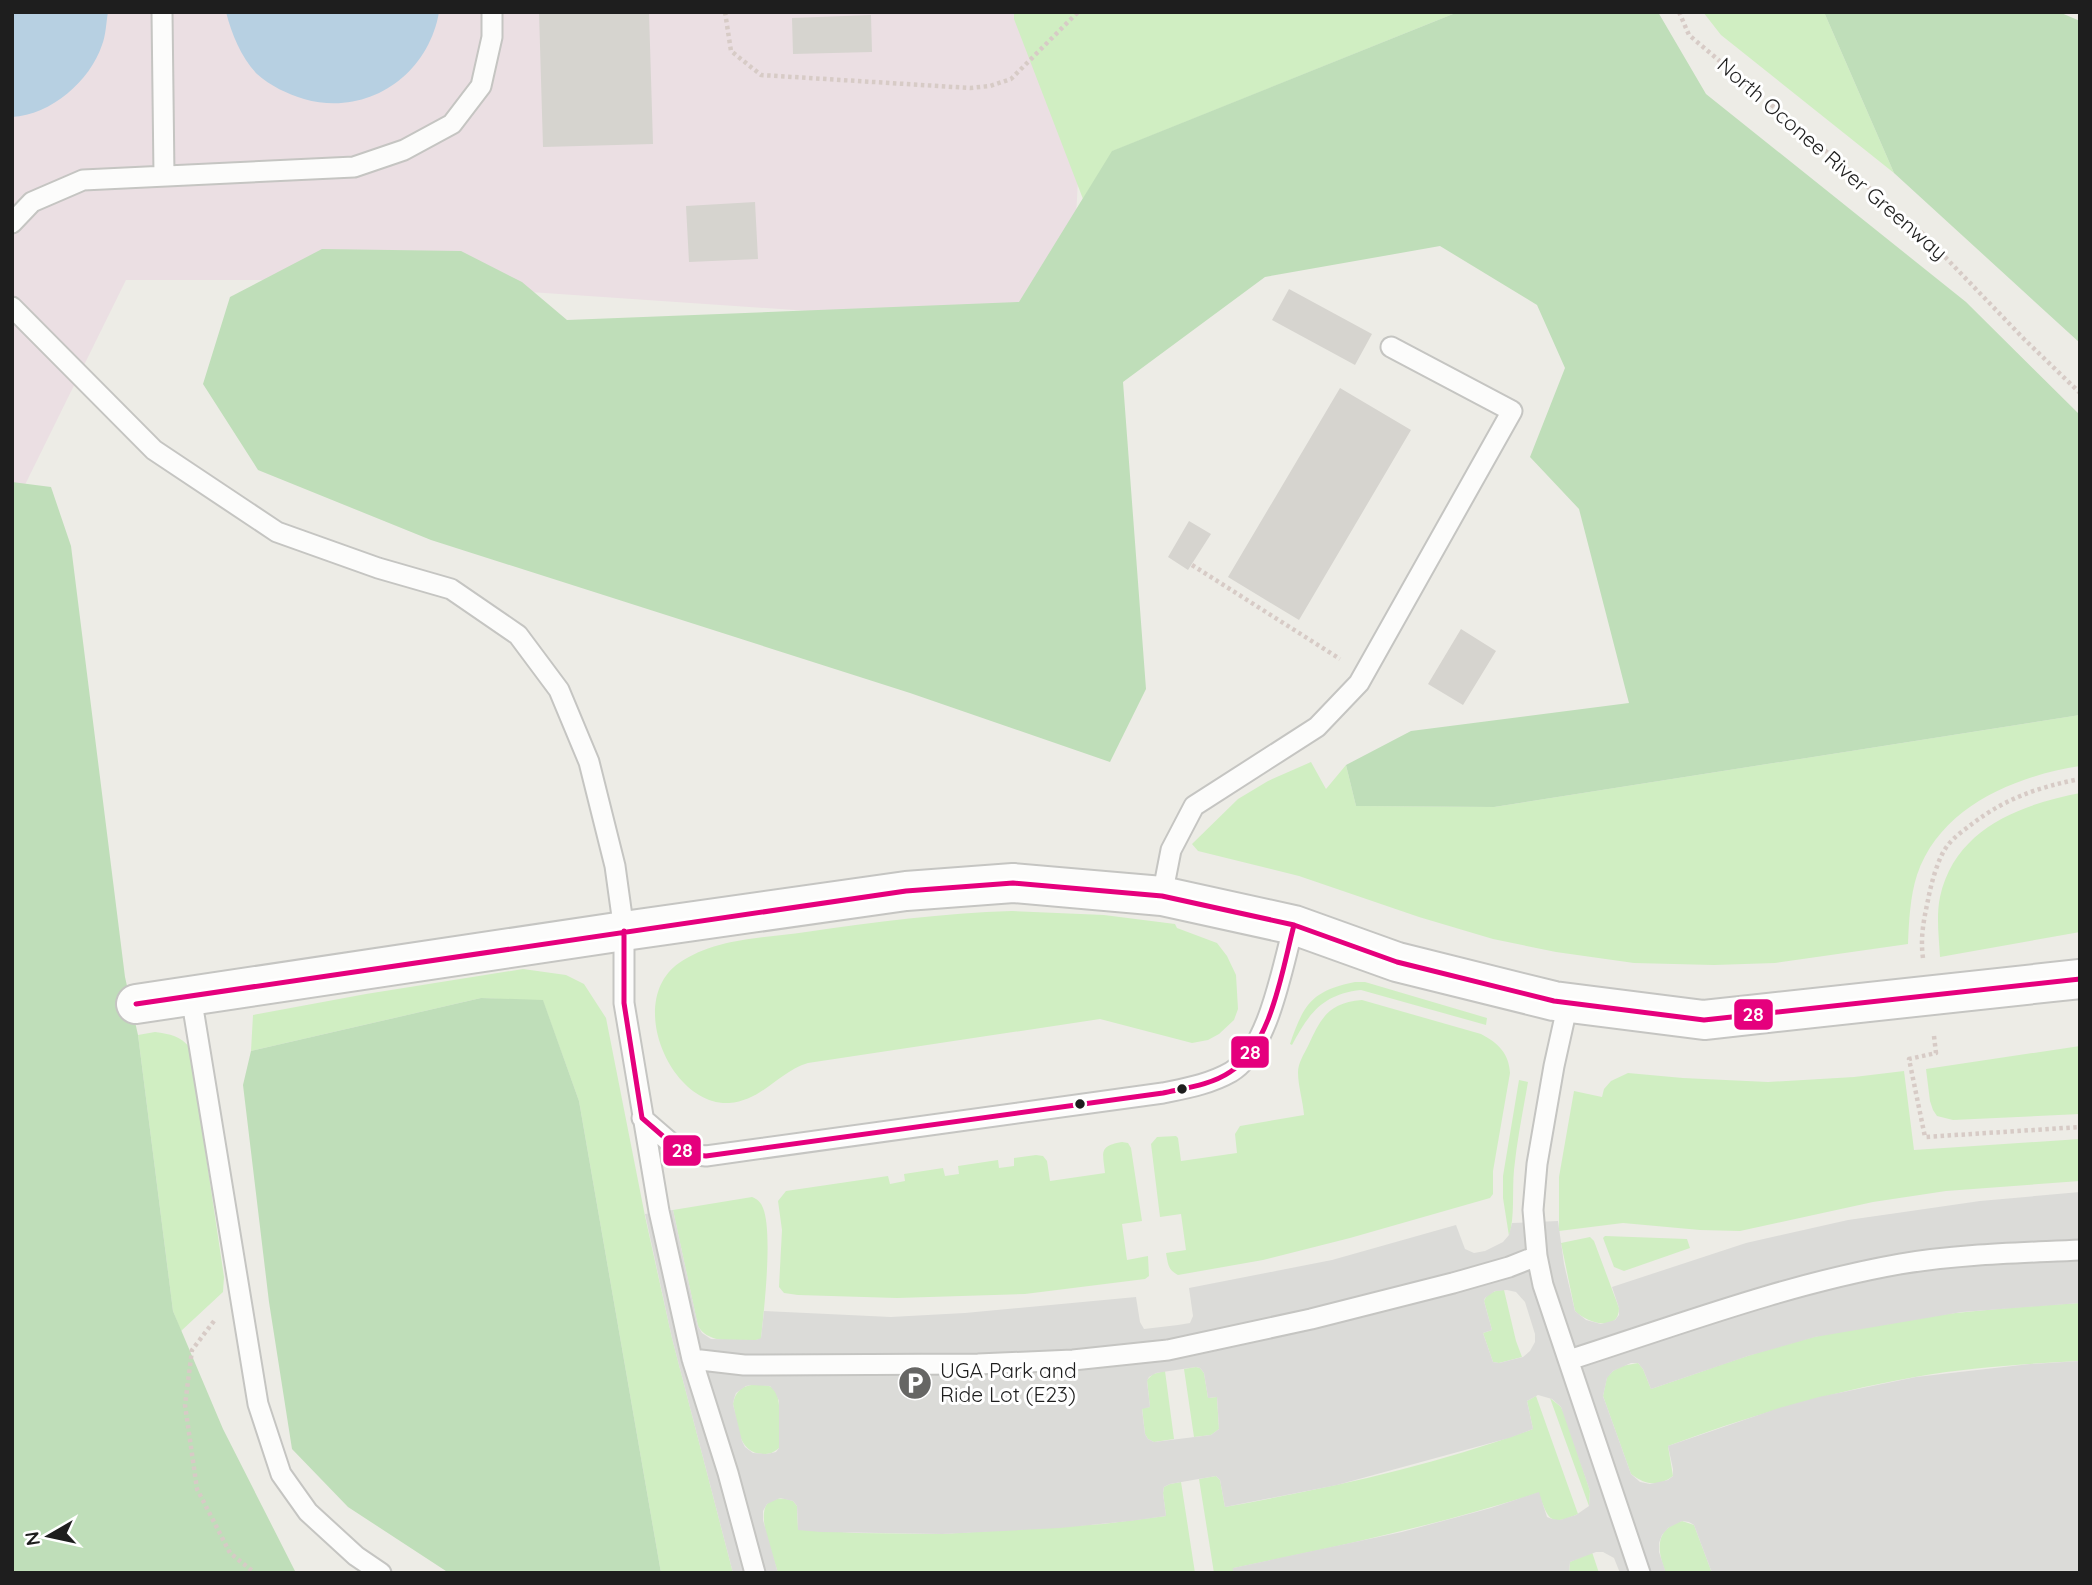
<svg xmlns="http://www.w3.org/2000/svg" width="2092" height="1585" font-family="Quicksand,sans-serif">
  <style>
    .industrial { fill: #ebdfe3 }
    .grass { fill: #d0eec2 }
    .forest { fill: #bfdeb9 }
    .parking { fill: #dbdbd8; fill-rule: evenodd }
    .water { fill: #b7d0e2 }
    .building { fill: #d6d4cf }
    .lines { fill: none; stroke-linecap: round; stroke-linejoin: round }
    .lane-casing { stroke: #c5c5c2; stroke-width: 23 }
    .street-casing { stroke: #c5c5c2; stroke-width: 42 }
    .path { stroke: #d7cbc6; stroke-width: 4.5; stroke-dasharray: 3.5 3.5; stroke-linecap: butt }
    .lane { stroke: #fcfcfb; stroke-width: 19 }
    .street { stroke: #fcfcfb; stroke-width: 38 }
    .bus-1-casing { stroke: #fff; stroke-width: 10 }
    .bus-1 { stroke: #e5007d; stroke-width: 5 }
    .bus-dot { fill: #1e1e1e; stroke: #fff; stroke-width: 2.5 }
    .labels { text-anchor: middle; stroke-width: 6; stroke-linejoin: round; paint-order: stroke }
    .street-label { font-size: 21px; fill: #1e1e1e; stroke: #fff }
    .poi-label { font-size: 21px; fill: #1e1e1e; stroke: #fff; text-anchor: start }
    .line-badge { stroke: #fff; stroke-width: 2.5 }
    .badge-label { font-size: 19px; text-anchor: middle; font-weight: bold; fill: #fff }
  </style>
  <rect width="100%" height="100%" fill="#edece6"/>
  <!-- industrial -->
  <path class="industrial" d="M12,12H1087L1070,329L356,280H126L15,505H12Z"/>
  <!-- grass -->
  <path class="grass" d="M1014,12H1458L1113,151L1083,199L1014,19Z
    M1703,12H1824L1894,173L1721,35Z
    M2080,715V766C2015,776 1940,807 1917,875C1910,897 1909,921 1908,944L1775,963L1714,965L1634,963L1556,952L1493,939L1419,917L1299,876L1198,851L1192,844L1238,799L1268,781L1311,762L1326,789L1346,765L1356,806L1494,807Z
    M2080,793V932L1940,957C1939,938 1936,916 1940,897C1955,829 2019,805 2080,793Z
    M1012,911L1104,915L1175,924L1177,928L1217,943L1227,956L1236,975L1238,1009L1234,1020L1219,1034L1208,1040L1192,1043L1100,1019L808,1063C778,1072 762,1101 729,1103C671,1106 625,1001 679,963C715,938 764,938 806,932C875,922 943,913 1012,911Z
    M523,969L566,975L584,984L606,1018L645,1216L672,1338L733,1573H661L579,1101L543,1001L481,998L251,1051L253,1015L366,994Z
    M1355,982H1365L1487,1018L1486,1025L1361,990C1323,994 1309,1013 1292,1045L1290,1044C1304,1003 1312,991 1355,982Z
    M1362,1000L1481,1034C1498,1043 1509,1053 1510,1073L1493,1171V1194L1490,1198L1350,1238L1263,1260L1178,1275C1168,1270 1168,1264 1166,1253L1186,1250L1181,1214L1160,1217L1151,1144L1157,1137L1176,1136L1178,1138L1181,1161L1237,1153L1235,1134L1240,1126L1304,1115C1303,1101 1298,1086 1298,1072C1298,1063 1304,1054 1308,1046C1321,1018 1328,1003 1362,1000Z
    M155,1032C170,1034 181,1036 190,1048L224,1277L223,1292L181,1331L173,1311L138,1035Z
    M2080,1046V1114L1953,1120L1937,1116L1933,1110L1930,1101L1926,1069Z
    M1904,1071L1914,1150L2080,1139V1181L1946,1191L1873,1202L1740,1231L1700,1230L1623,1223L1559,1231V1177L1574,1091L1602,1097L1604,1089L1611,1081L1628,1073L1683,1078L1768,1082L1854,1077Z
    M1519,1080L1528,1082C1523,1111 1517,1140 1514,1170C1512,1190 1515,1218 1509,1236L1503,1198V1176Z
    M1122,1142L1128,1143L1131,1148L1142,1221L1122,1224L1127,1260L1148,1256L1149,1276L1145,1279L1025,1294L897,1298L798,1295L784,1293L779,1287L782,1230L778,1201L786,1191L888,1176L890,1184L905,1181L904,1174L943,1168L945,1176L959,1174L958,1166L998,1160L999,1168L1014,1166V1158L1036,1155L1043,1156L1047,1161L1050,1181L1105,1173C1103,1153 1098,1146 1122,1142Z
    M752,1197C757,1199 761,1202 763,1208C773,1232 764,1310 761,1339L756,1340C737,1340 709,1345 698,1326L673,1210Z
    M1605,1236L1687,1239L1690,1248L1624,1271L1614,1267L1603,1238Z
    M1590,1237L1594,1241L1619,1308C1619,1333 1587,1323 1575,1311L1561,1243Z
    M1504,1290L1516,1341L1522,1357L1499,1363L1493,1362L1483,1333L1492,1330L1484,1301C1487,1293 1496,1290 1504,1290Z
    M2080,1303V1361C2025,1364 1969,1367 1915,1377C1830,1392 1748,1416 1668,1446L1673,1476C1659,1487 1645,1485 1631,1474L1603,1396L1607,1377L1613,1371L1622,1366L1638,1363L1643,1369L1651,1389C1705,1371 1759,1350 1814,1337C1901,1316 1991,1308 2080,1303Z
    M1196,1367L1200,1368L1204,1373L1208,1398L1217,1397L1219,1429L1211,1435L1194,1437L1184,1369Z
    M1165,1371L1174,1439L1154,1442L1148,1439L1145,1434L1142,1408L1150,1407L1147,1380L1153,1374Z
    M751,1385C757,1385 769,1384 773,1388C783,1396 779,1436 779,1448C773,1453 770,1454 763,1454C737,1453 738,1424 733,1404C735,1393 740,1387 751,1385Z
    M1536,1396L1578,1514C1547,1528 1549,1517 1538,1493C1438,1525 1336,1547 1234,1568L1233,1573H1214L1199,1479L1216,1476L1220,1480L1225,1507C1329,1488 1434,1466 1533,1429L1527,1401Z
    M1550,1398L1561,1407L1566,1418L1590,1491L1589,1506Z
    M1181,1482L1195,1573H778C772,1551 742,1485 793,1501L797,1506L798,1529L856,1533L942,1534L1103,1524L1166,1516L1163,1493L1164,1487L1170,1484Z
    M1682,1521L1694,1525L1712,1573H1666C1657,1551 1654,1529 1682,1521Z
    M1592,1552L1599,1573H1569L1570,1562Z"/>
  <!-- forest -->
  <path class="forest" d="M1458,12H1658L1706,94L1966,302L2080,415V715L1494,807L1356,806L1346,765L1411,731L1629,703L1579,509L1530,457L1565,368L1537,305L1440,246L1265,277L1123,382L1146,689L1110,762L910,693L431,540L258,470L203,384L230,297L322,249L461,251L522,282L567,320L1019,302L1112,151Z
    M1824,12H2059L2080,21V343L1894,173Z
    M12,482L51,487L71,546L125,977L138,1035L173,1311L223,1429L296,1573H12Z
    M481,998L543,1000L579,1101L661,1573H449L348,1507L292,1449L269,1302L243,1085L251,1051Z"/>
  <!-- parking -->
  <path class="parking" d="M2080,1192V1303L1962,1312L1815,1337L1748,1356L1651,1389L1643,1369L1638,1363H1631L1613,1371L1607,1378L1603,1396L1631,1474L1640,1482L1650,1484L1668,1480L1673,1476V1469L1668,1446L1779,1408L1819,1397L1916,1377L2030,1364L2080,1361V1573H1712L1694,1525L1689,1522L1682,1521L1668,1528L1662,1535L1659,1543V1552L1666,1573H1620L1614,1558L1603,1552H1596L1570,1562L1569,1573H1233V1568L1402,1532L1491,1508L1539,1492L1547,1517L1552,1519L1560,1520L1576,1515L1589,1506L1590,1491L1561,1407L1552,1399L1538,1395L1527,1401L1533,1429L1509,1438L1337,1485L1225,1507L1220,1480L1216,1476L1170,1484L1164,1487L1163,1493L1166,1516L1130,1521L1060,1528L942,1534L821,1532L798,1530L797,1506L793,1501L780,1498L767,1504L763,1511V1520L778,1573H733L672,1338L645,1214L673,1210L698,1326L702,1333L711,1339L756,1340L761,1338L764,1311L891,1317L965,1313L1136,1297L1140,1322L1144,1329L1178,1325L1190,1323L1193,1316L1189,1288L1332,1260L1456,1225L1465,1249L1474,1253L1485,1251L1503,1242L1509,1235L1512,1223L1558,1221L1564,1264L1575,1311L1586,1320L1601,1324L1615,1320L1619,1315V1308L1612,1287L1746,1243L1848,1220L1897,1213L1980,1201ZM1507,1290L1516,1292L1525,1302L1535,1334V1342L1530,1351L1523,1357L1499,1363L1493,1362L1483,1333L1492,1330L1484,1301L1485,1298L1495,1291ZM1196,1367L1200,1368L1204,1373L1208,1398L1217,1397L1219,1429L1211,1435L1154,1442L1148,1439L1145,1434L1142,1409L1150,1407L1147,1381L1149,1377L1156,1373ZM751,1385L770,1386L775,1392L779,1401V1448L776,1452L767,1454L753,1453L745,1447L742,1441L733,1404L734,1399L736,1393L746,1386Z"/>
  <!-- water -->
  <path class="water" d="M12,12H108C106,23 106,35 102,45C90,81 51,115 12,117Z
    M226,12H439C428,76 367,117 304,99C288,94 270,86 257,74C241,57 232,35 226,12Z"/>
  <!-- building -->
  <path class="building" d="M539,12H649L653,144L543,147Z
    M871,15L872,52L793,54L792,18Z
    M755,202L758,259L689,262L686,206Z
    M1289,289L1372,334L1355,365L1272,320Z
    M1340,388L1411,430L1299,620L1228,577Z
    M1189,521L1211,534L1188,570L1168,557Z
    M1461,629L1496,651L1463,705L1428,684Z"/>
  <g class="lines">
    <!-- lane casing -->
    <g class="lane-casing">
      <path id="lane" d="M162,12L164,176
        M12,223L32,202L83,180L354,167L404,150L452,124L481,86L492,37V12
        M12,307L154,450L277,532L378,568L451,589L518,635L559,690L589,762L615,866L624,931V1003L659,1211L692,1359L728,1473L755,1573
        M1162,896L1171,850L1194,806L1317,727L1359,683L1512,411L1391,347
        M191,996L258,1404L281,1474L308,1512L356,1556L381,1573
        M1568,1003L1554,1066L1537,1164L1533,1210L1537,1256L1543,1285L1640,1573
        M642,1118L672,1144L688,1154L706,1156L1163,1093C1187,1088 1210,1084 1231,1072C1269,1049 1282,967 1294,925
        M692,1359L744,1365L978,1364L1073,1360L1168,1350L1311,1319L1453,1283L1509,1267L1537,1256
        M1569,1360C1678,1325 1787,1284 1900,1264C1959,1254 2020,1253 2080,1250"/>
    </g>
    <!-- street casing -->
    <g class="street-casing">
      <path id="street" d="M136,1004L624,931L906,891L1013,883L1162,896L1294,925L1397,962L1554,1001L1704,1020L2080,979"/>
    </g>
    <!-- path -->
    <path class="path" d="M725,12L731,51L761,75L970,88L990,86L1011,79L1078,12
      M1679,12L1689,35L1920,231L2024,339L2080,393
      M1192,565L1340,659
      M1923,958C1920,937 1924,919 1928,900C1931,884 1938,857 1948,845C1954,837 1964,830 1972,824C2006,798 2039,787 2080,779
      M1934,1036L1936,1053L1909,1059L1925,1137L2080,1127
      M214,1321L192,1350L185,1405L197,1489L230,1553L255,1573"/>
    <!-- lane -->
    <use href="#lane" class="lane"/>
    <!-- street -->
    <use href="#street" class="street"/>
    <!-- bus-1 casing -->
    <g class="bus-1-casing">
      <path id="bus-1" d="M624,931V1003L642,1118L672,1144L688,1154L706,1156L1163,1093C1185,1088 1211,1085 1230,1072C1272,1045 1282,970 1294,925
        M136,1004L906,891L1013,883L1162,896L1294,925L1397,962L1554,1001L1704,1020L2080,979"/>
    </g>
    <!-- bus-1 -->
    <use href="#bus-1" class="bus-1"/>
  </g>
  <!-- icons -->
  <defs>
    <g id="parking-disc" transform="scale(1.75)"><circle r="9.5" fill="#666664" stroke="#fff"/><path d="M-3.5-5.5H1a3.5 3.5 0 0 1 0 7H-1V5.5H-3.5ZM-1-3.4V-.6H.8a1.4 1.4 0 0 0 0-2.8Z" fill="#fff"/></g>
  </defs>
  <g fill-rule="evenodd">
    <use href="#parking-disc" x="915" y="1383"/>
  </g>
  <!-- markers -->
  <g class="bus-dot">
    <circle cx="1182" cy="1089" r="6"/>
    <circle cx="1080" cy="1104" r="6"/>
  </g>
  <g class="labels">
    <!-- street labels -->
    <g class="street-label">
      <text transform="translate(1832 159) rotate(41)" y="7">North Oconee River Greenway</text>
    </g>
    <!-- poi labels -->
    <g class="poi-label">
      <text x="940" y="1378">UGA Park and<tspan x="940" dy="24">Ride Lot (E23)</tspan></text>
    </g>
  </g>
  <g class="line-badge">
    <rect x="1733" y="998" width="41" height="33" rx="7" fill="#e5007d"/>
    <rect x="1230" y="1035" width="40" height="34" rx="7" fill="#e5007d"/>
    <rect x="662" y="1134" width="40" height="33" rx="7" fill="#e5007d"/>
  </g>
  <g class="badge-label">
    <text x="1753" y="1021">28</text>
    <text x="1250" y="1059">28</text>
    <text x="682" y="1157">28</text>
  </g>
  <!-- border -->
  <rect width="2092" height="1585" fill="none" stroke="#1e1e1e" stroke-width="28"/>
  <!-- north arrow -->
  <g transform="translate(49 1536) rotate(261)" stroke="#ffffff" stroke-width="5" paint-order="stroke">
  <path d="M0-5L12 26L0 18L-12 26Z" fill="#1e1e1e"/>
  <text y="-10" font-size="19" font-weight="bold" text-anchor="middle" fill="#1e1e1e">N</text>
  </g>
</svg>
